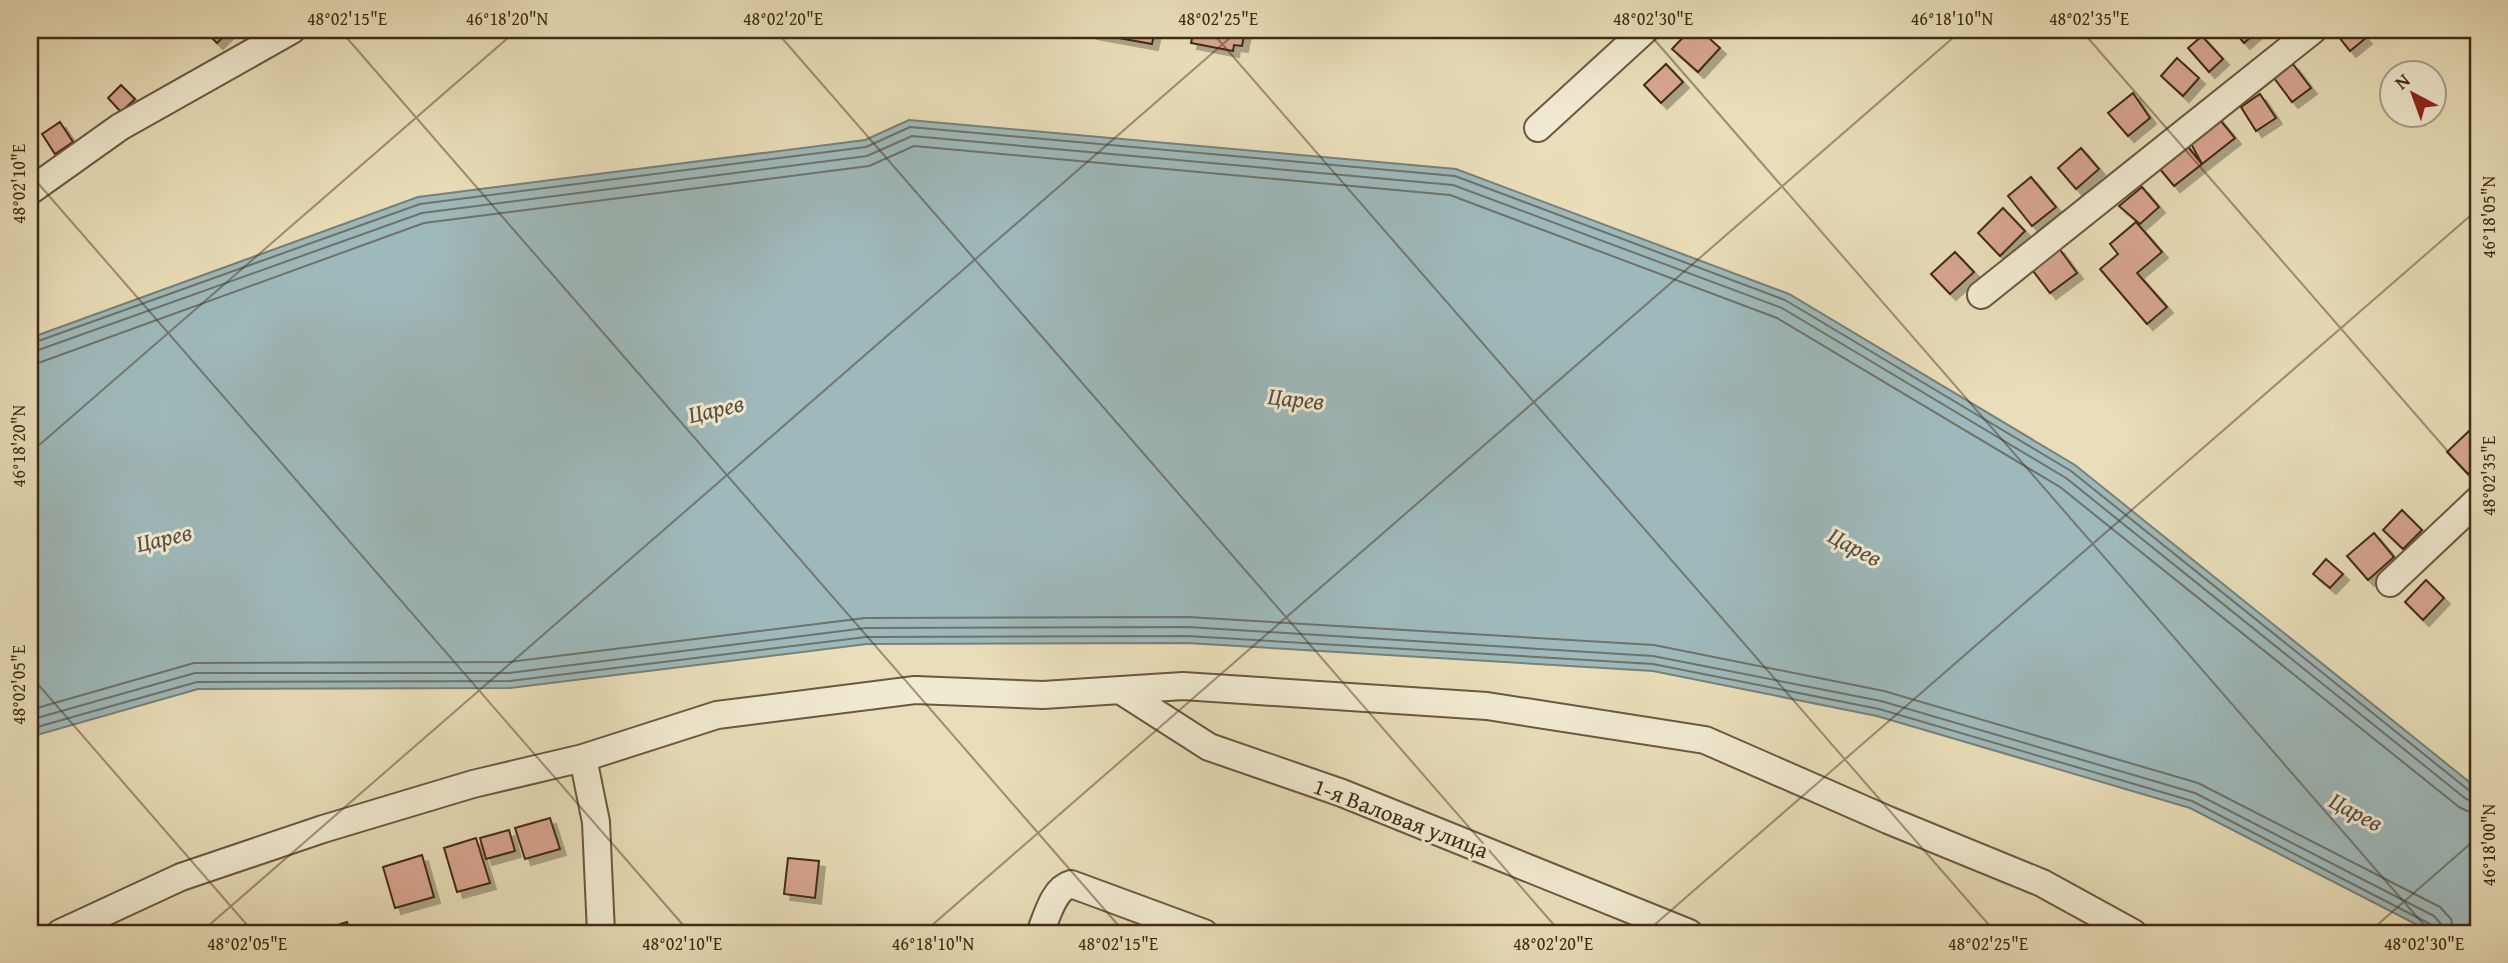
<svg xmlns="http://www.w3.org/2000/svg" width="2508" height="963" font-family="'Gentium Book Plus',serif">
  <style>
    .water { fill: #9eb9bb; stroke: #788079; stroke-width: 2 }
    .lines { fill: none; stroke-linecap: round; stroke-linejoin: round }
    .shore { stroke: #6f7268; stroke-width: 2 }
    .building { fill: #d8a691; stroke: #402b16; stroke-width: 2; filter: url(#shadow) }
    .minor-casing { stroke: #6a583f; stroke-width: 30 }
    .minor { stroke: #f1ead2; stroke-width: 26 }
    .ticks { fill: none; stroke: #402b16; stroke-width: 2; stroke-opacity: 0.45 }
    .labels { text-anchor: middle; stroke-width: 6; stroke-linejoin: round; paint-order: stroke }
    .street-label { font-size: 23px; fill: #402b16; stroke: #f1ead2 }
    .water-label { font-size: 24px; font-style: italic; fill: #584e3f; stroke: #f1ead2 }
    .neatline { fill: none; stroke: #402b16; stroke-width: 2.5 }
    .ticks-label { font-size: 18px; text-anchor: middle; fill: #402b16 }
  </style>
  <defs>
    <filter id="shadow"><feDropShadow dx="6" dy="6" stdDeviation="0" flood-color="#0004"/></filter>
  </defs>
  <rect width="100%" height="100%" fill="#e9deb9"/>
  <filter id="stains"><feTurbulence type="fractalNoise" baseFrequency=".00286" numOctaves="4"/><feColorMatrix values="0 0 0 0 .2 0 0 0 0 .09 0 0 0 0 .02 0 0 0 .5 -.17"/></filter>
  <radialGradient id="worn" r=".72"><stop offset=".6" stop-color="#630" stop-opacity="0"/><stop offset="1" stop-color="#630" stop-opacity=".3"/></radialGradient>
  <!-- water -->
  <path class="water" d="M909,120L1456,169L1789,294L2075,465L2478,789V933H2433L2190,808L1877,716L1653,671L1187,643L867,644L510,688L198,689L30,737V338L418,197L865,140Z"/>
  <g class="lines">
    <!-- shore -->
    <path class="shore" d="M30,344L420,204L866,147L910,127L1455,176L1785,300L2071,471L2471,792L2478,794
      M30,353L422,213L867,156L912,136L1453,185L1782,308L2066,478L2466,799L2478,802
      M30,363L41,362L424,223L869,166L914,146L1450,195L1777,318L2060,487L2459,807L2467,811L2478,813
      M30,710L194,663L509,662L865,618L1188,617L1654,645L1884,691L2198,783L2440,907L2451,919L2454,933
      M30,720L195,673H509L866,628L1188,627L1653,656L1881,701L2195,793L2434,916L2441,924L2443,933
      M30,729L197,682L510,681L866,637L1188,636L1653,664L1879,709L2192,801L2430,924L2433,928L2434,933"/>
  </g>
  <!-- building -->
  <path class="building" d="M204,30H230L217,43Z
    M1092,30H1155L1152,44L1091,33Z
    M1194,30H1245L1242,46L1234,45L1233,51L1191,43Z
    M1690,30H1700L1720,48L1698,72L1672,49Z
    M2233,30H2259L2244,43Z
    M2338,30H2359L2366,38L2350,51L2335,32Z
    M2202,36L2223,59L2209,72L2188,48Z
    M2177,58L2199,78L2183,96L2161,76Z
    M1666,64L1683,82L1661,103L1644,85Z
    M2293,64L2311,88L2292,102L2274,78Z
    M121,85L135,99L121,112L108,98Z
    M2133,93L2150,118L2128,136L2108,113Z
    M2260,94L2276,118L2256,131L2241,107Z
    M2216,115L2235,138L2202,164L2188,138Z
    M60,122L73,142L55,154L42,134Z
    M2184,142L2202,164L2174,186L2154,162Z
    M2081,148L2099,169L2076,189L2058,168Z
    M2031,177L2056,207L2032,226L2008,196Z
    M2142,187L2159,207L2140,224L2119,206Z
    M2003,208L2025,231L2000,256L1978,233Z
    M2136,222L2162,252L2137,273L2167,307L2147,324L2100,269L2118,254L2110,244Z
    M2058,247L2077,273L2050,293L2030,267Z
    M1955,252L1974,272L1950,294L1931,274Z
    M2469,431L2478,441V464L2468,474L2447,452Z
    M2402,510L2422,530L2403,549L2383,530Z
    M2374,533L2394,557L2368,580L2347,556Z
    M2326,559L2343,574L2330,588L2313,574Z
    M2426,580L2444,598L2423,620L2405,602Z
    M550,818L560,849L525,859L515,828Z
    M509,830L515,851L486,859L480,838Z
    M476,838L490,883L457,892L444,848Z
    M422,855L434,897L395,908L383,867Z
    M788,858L819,861L815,898L784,894Z
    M347,922L351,933H312Z
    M203,926L205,933H176Z"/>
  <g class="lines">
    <!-- minor casing -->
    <g class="minor-casing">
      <path id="minor" d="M1538,128L1645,30
        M30,191L120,127L292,30
        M1981,295L2313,30
        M2390,583L2478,500
        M1120,690L1209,747L1342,793L1689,933
        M583,758L596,822L601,933
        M60,933L181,877L323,829L473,784L583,758L717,715L915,690L1043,695L1183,686L1487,706L1705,740L1888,820L2042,883L2133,933
        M1040,933C1047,917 1053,889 1071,884L1204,933"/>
    </g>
    <!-- minor -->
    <use href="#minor" class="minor"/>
  </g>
  <!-- ticks -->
  <path class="ticks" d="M340,30L1125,933M775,30L1561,933M1210,30L1996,933M1646,30L2431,933M2081,30L2478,486M30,174L690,933M30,453L517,30M30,675L254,933M200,933L1239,30M923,933L1962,30M1645,933L2478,209M2368,933L2478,837"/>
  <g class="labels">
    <!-- street labels -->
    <g class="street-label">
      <text transform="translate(1401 818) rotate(21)" y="8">1-я Валовая улица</text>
    </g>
    <!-- water labels -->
    <g class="water-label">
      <text transform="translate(1296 399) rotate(6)" y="8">Царев</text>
      <text transform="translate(716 409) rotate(-13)" y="8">Царев</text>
      <text transform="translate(164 538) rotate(-13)" y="8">Царев</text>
      <text transform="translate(1855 547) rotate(28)" y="8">Царев</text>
      <text transform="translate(2356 812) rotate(28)" y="8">Царев</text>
    </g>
  </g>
  <!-- margin -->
  <rect width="2508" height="963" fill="none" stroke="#e9deb9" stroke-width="77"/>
  <!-- north arrow -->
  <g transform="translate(2413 94) rotate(319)"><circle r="33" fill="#f1ead2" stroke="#aa9e87" stroke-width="2"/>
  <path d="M0-5L12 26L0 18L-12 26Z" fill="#8f2418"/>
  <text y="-10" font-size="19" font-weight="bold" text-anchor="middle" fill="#402b16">N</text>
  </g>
  <rect x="38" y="38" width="2432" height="887" class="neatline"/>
  <g class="ticks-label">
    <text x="347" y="25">48°02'15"E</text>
    <text x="507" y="25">46°18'20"N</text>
    <text x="783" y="25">48°02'20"E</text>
    <text x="1218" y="25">48°02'25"E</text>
    <text x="1653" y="25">48°02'30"E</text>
    <text x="1952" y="25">46°18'10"N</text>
    <text x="2089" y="25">48°02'35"E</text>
    <text transform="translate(19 184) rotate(-90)" y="6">48°02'10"E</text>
    <text transform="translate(2489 217) rotate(-90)" y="6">46°18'05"N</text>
    <text transform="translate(19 446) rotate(-90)" y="6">46°18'20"N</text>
    <text transform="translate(2489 476) rotate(-90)" y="6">48°02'35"E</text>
    <text transform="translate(19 685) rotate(-90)" y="6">48°02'05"E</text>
    <text transform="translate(2489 845) rotate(-90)" y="6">46°18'00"N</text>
    <text x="247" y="950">48°02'05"E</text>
    <text x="682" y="950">48°02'10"E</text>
    <text x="933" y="950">46°18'10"N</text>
    <text x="1118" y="950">48°02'15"E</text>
    <text x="1553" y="950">48°02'20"E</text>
    <text x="1988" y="950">48°02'25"E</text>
    <text x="2424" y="950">48°02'30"E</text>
  </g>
  <rect width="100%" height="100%" filter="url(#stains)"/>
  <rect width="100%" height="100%" fill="url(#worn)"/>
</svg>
